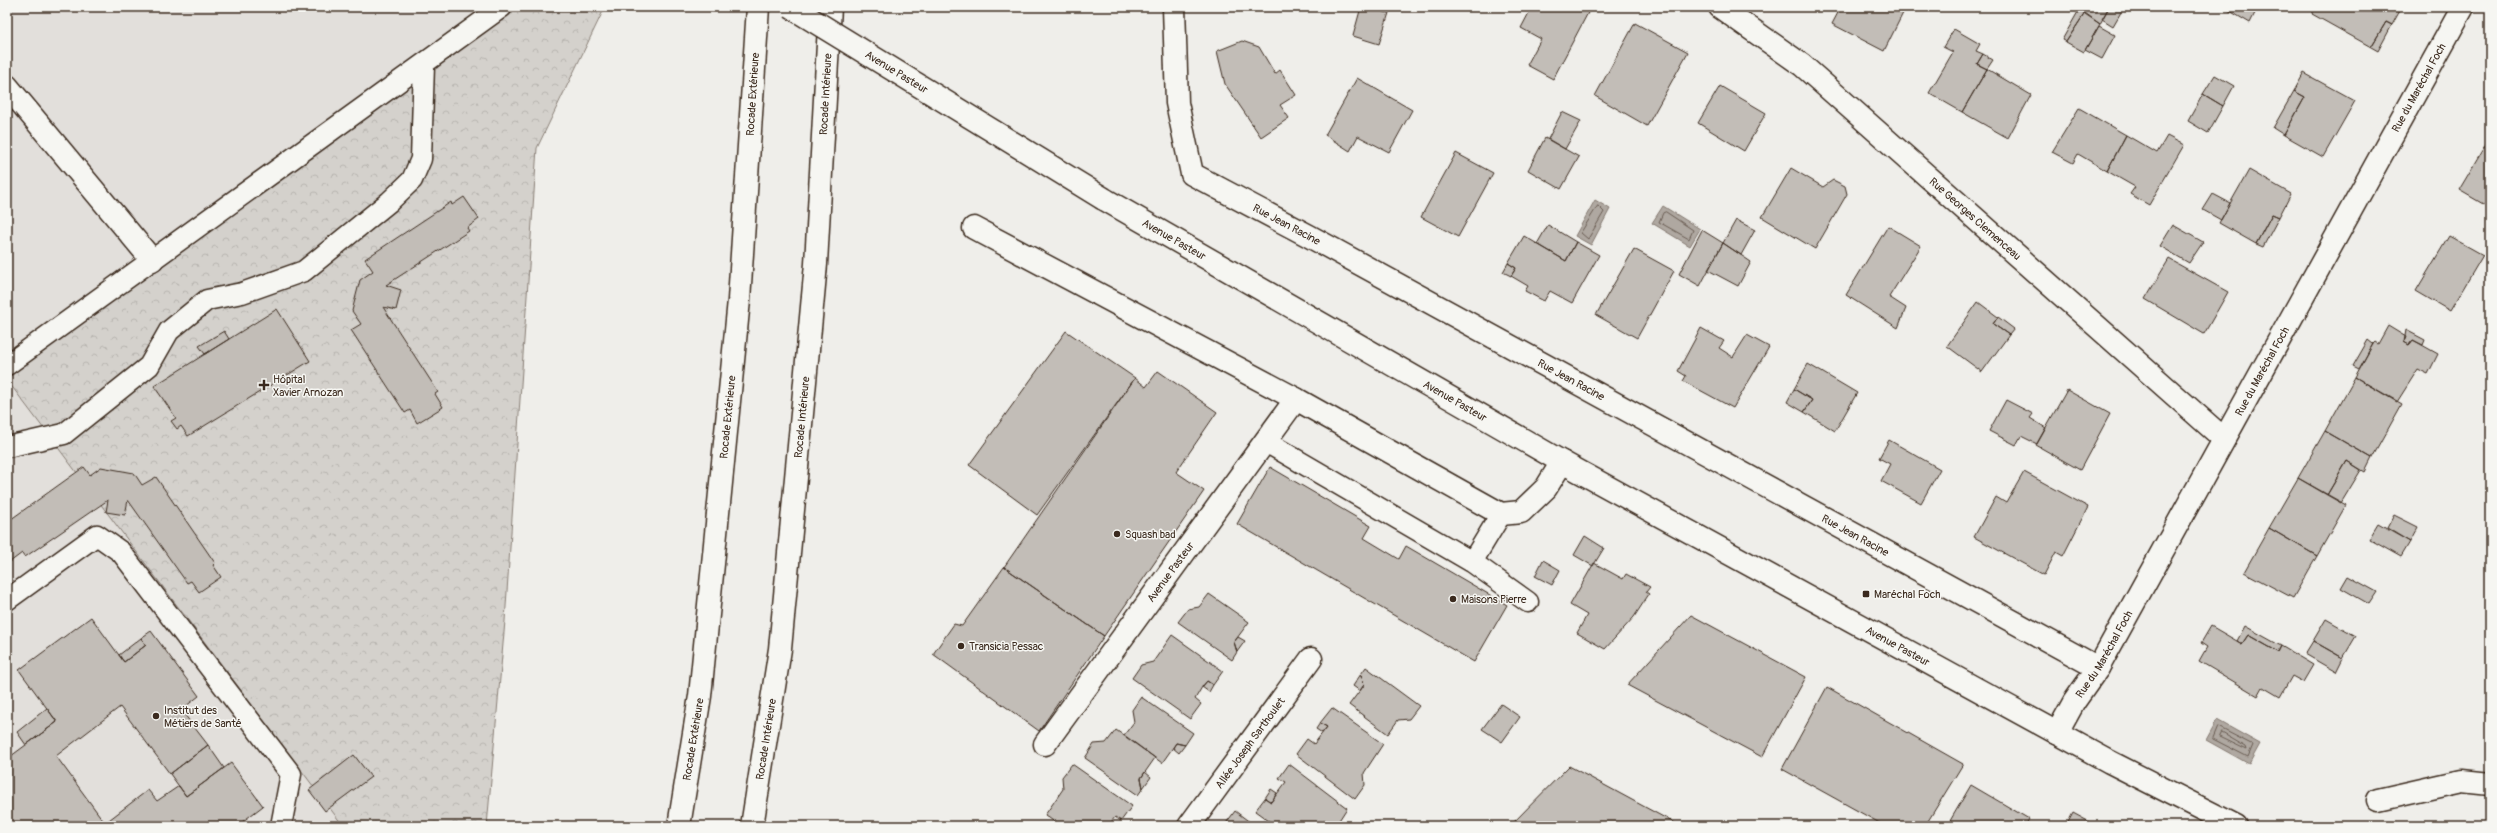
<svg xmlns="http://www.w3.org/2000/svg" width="2497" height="833" font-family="Pangolin,sans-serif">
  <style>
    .built { fill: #e2dfdb }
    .forest { fill: url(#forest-crowns); stroke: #887e75 }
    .water { fill: #afa8a1; stroke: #81766d }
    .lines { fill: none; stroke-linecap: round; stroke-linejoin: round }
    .shore { stroke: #695c52; stroke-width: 1 }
    .building { fill: #c2bdb7; stroke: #3b2a1e }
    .service-casing { stroke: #3b2a1e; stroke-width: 23 }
    .minor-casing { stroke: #3b2a1e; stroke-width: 25 }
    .primary-casing { stroke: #3b2a1e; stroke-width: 25 }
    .motorway-casing { stroke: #3b2a1e; stroke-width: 25 }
    .service { stroke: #f6f6f2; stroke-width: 20 }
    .minor { stroke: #f6f6f2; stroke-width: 22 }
    .primary { stroke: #f6f6f2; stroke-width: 22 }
    .motorway { stroke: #f6f6f2; stroke-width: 22 }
    .primary-bridge-casing { stroke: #3b2a1e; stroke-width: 25; stroke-linecap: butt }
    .primary-bridge { stroke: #f6f6f2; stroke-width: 22 }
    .poi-dot { fill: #3b2a1e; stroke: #f6f6f2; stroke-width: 1.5 }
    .labels { text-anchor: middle; stroke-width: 3; stroke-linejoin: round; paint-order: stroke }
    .street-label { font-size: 11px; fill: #3b2a1e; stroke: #f6f6f2 }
    .poi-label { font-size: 11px; fill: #3b2a1e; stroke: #f6f6f2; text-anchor: start }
  </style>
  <defs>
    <pattern id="forest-crowns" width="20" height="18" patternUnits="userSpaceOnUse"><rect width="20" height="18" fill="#d4d1cc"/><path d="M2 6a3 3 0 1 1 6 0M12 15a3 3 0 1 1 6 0" fill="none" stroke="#b7b4af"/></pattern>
  </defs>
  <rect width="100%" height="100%" fill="#efeeea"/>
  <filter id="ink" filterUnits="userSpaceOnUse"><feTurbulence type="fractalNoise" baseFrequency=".025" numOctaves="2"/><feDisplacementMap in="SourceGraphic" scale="8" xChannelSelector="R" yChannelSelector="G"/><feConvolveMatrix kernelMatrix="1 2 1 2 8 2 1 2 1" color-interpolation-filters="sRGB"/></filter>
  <g filter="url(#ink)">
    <!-- built -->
    <path class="built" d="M7,7H512L505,621L487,826H7Z"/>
    <!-- forest -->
    <path class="forest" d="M499,7H605L537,148L505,621L487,826H337L341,823L7,380V365Z"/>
    <!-- water -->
    <path class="water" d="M1595,200L1610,209L1591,245L1575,236Z
      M1663,206L1700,229L1690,246L1652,223Z
      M2217,720L2260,744L2249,764L2206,740Z"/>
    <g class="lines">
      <!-- shore -->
      <path class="shore" d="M1598,206L1604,212L1588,239L1581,233Z
        M1666,212L1693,230L1689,239L1659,222L1663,213Z
        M2218,727L2253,745L2248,757L2213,739Z
        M2222,733L2246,747L2247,750L2220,737Z"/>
    </g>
    <!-- building -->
    <path class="building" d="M1361,7L1389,13L1379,44L1353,36Z
      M1532,7H1591L1553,79L1527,65L1541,39L1521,28Z
      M1841,7H1906L1884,51L1832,24Z
      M2081,7H2109L2100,24L2079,10Z
      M2109,7H2124L2113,26L2102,19Z
      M2223,7H2258L2250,23Z
      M2316,7H2402L2392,25L2386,22L2371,47L2312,14Z
      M2079,10L2085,13L2066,42L2062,40Z
      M2085,13L2100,24L2084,52L2066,42Z
      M2386,22L2392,25L2378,51L2371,47Z
      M1635,23L1688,52L1647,126L1595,96Z
      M2099,26L2115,35L2102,59L2085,50Z
      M1954,29L1980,44L1976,51L1983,54L1977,64L1987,69L1962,112L1929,93L1953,52L1943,47Z
      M1242,41L1259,47L1275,74L1280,70L1296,95L1280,105L1289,118L1261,137L1225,84L1217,51Z
      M1983,54L1993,60L1987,69L1977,64Z
      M1987,69L2031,95L2008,138L1962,112Z
      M2304,73L2355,101L2323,157L2284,135L2305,97L2294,91Z
      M2215,75L2234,86L2223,106L2203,94Z
      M1357,78L1412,110L1389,152L1358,136L1350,151L1325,135Z
      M1720,86L1766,113L1744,151L1698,123Z
      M2294,91L2305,97L2284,135L2273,128Z
      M2203,94L2223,106L2208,133L2188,121Z
      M2079,108L2126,135L2107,171L2078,154L2073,163L2052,152Z
      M1562,112L1581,121L1565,149L1548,139Z
      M2126,135L2157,153L2167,136L2184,145L2149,205L2130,194L2135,187L2107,171Z
      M1545,138L1579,157L1561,189L1528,170Z
      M2490,138V208L2459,190Z
      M1456,153L1493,173L1458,237L1421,217Z
      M1791,168L1823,187L1833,180L1845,186L1847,194L1815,249L1762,217Z
      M2249,170L2291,194L2279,217L2272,214L2256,244L2219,223Z
      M2213,194L2230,203L2221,220L2203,210Z
      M464,197L479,219L467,228L469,231L386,285L401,290L396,310L383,307L438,392L435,394L443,407L417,423L410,410L405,413L351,330L361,324L352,311L360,280L373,271L365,259L451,202L452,205Z
      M2272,214L2279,217L2263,247L2256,244Z
      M1736,220L1755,230L1741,255L1723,243Z
      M1548,225L1576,242L1566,261L1537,244Z
      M2173,225L2203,242L2189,263L2160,246Z
      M1888,226L1921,246L1889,297L1906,308L1898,328L1846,295Z
      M1702,230L1723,243L1700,286L1679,274Z
      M1524,236L1566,261L1576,242L1599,255L1572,303L1550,291L1544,301L1525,291L1528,286L1511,276L1516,268L1508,263Z
      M2449,236L2483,255L2450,311L2416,291Z
      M1723,243L1751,262L1738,286L1708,270Z
      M1634,249L1674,271L1637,338L1596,315Z
      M2169,259L2228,292L2204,334L2145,299Z
      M1508,263L1516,268L1511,276L1503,272Z
      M1978,302L1998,317L1993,324L2009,335L1982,372L1947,346Z
      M277,309L310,361L188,436L181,426L177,429L171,421L176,418L154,386Z
      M1998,317L2014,329L2009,335L1993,324Z
      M2388,326L2406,337L2404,342L2409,345L2413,340L2438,354L2428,374L2418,369L2397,402L2355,377L2373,344L2375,342L2378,344Z
      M1701,328L1724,341L1719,348L1733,357L1747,335L1769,347L1733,408L1683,381L1686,376L1678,371Z
      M2406,330L2425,340L2423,345L2413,340L2409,345L2404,342Z
      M224,331L229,339L205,354L199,346Z
      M1066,331L1135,378L1037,515L969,465Z
      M2368,340L2373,344L2359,369L2353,366Z
      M1808,364L1857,393L1835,431L1804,412L1812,400L1794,389Z
      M1158,371L1217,412L1176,472L1204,491L1104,636L1004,567L1135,378L1146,387Z
      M2355,377L2402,404L2372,458L2325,431Z
      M1794,389L1812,400L1804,412L1787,402Z
      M2067,390L2110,414L2080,470L2036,445Z
      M2006,400L2033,414L2030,418L2046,428L2037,444L2021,436L2016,445L1989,431Z
      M2325,431L2372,458L2365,472L2347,461L2327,495L2298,478Z
      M1889,440L1940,469L1921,503L1881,481L1890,464L1879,458Z
      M2347,461L2361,470L2341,503L2327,495Z
      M84,467L90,475L101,467L134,473L142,485L156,477L215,563L213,565L221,577L199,592L191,581L187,583L128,500L125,515L106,512L108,500L25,557L22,553L10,562L7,558V522Z
      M1270,467L1371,526L1364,538L1399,559L1406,546L1507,605L1474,662L1237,524Z
      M2024,472L2088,507L2063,556L2056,552L2044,575L1974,537L1996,497L2006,503Z
      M2298,478L2346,505L2317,556L2269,528Z
      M2394,515L2418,527L2410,542L2387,528Z
      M2378,524L2410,542L2401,557L2369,539Z
      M2269,528L2317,556L2293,598L2244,572Z
      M1585,536L1604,548L1593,566L1574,555Z
      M1543,560L1560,570L1552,585L1535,576Z
      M1594,563L1623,579L1626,574L1650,587L1646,592L1649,594L1634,617L1605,649L1577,633L1587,615L1570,605Z
      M1004,567L1104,636L1039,731L933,654L954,624L962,626Z
      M2348,576L2377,592L2369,604L2341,588Z
      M1209,594L1249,622L1234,642L1237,652L1232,660L1178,622L1188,609L1199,607Z
      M1691,615L1806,677L1762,757L1627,685Z
      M91,617L124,662L146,645L141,638L151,631L199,696L181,710L208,745L170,774L120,707L56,756L105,823L148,790L157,801L179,786L186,796L231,763L263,806L242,822L245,826H7V759L57,722L19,670Z
      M2326,619L2356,636L2343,658L2313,641Z
      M2211,626L2242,644L2248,635L2278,652L2281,646L2313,665L2303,682L2292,676L2280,697L2263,687L2258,696L2199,661L2207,647L2201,643Z
      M2245,626L2281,646L2278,652L2248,635L2242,644L2237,641Z
      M1172,635L1223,671L1213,685L1207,681L1202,687L1195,699L1201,704L1190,719L1132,678L1141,665L1153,662Z
      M1238,637L1245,641L1237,652L1234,642Z
      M141,638L146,645L124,662L119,655Z
      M2313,641L2343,658L2336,672L2305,654Z
      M1366,667L1419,706L1409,719L1398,720L1388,734L1349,705L1364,685L1361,674Z
      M1361,674L1364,685L1360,691L1353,686Z
      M1207,681L1213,685L1209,692L1202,687Z
      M1827,687L1963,764L1925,826H1885L1782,769Z
      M1141,697L1193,733L1185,745L1176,743L1162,763L1124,735L1134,722L1132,710Z
      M1501,704L1520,717L1502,742L1482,729Z
      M47,708L57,722L26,745L17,732Z
      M1332,708L1383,744L1364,773L1365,785L1355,799L1296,754L1307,739L1314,744L1327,727L1320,723Z
      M1320,723L1327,727L1322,733L1316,729Z
      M1116,730L1155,758L1141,778L1143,788L1138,795L1085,758L1094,744L1106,743Z
      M1176,743L1185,745L1179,753L1173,748Z
      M208,745L224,768L186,796L170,774Z
      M354,755L371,777L325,811L309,790Z
      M1072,764L1132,806L1121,821L1115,817L1108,826H1060L1045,815L1063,789L1062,777Z
      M1289,764L1347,808L1338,822L1324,821L1321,826H1276L1255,811L1265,798L1271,802L1286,782L1279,778Z
      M1569,766L1680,826H1510Z
      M1145,772L1151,777L1143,788L1141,778Z
      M1971,785L2029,819L2025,826H1947Z
      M1271,789L1277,793L1271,802L1265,798Z
      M1235,811L1255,826H1224Z
      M2073,813L2097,826H2066Z"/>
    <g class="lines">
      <!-- service casing -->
      <g class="service-casing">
        <path id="service" d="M7,365L502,7
          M1266,442L1472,562L1528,602
          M7,447L64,434L149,366L169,331L207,300L242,293L304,271L389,202L412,180L421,159L424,65
          M1472,562L1501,514
          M7,600L97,535L121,552L291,774L281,826"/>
      </g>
      <!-- minor casing -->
      <g class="minor-casing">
        <g id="minor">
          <path id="s1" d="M1174,7L1177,103L1192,174L1309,236L2098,668"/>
          <path id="s2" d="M1720,7L1802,65L2224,439"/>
          <path d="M7,86L152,260"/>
          <path d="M974,228L1296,399L1501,514L1521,512L1546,488L1562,462"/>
          <path id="s3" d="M2057,733L2074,702L2098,668L2463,7"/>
          <path id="s4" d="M1045,744L1296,399"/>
          <path d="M2378,800L2462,781L2490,784"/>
          <path id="s5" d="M1189,826L1311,659"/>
        </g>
      </g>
      <!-- primary casing -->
      <g class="primary-casing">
        <g id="primary">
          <path id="s6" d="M1104,199L1562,462L2110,762L2236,826"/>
        </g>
      </g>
      <!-- motorway casing -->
      <g class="motorway-casing">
        <g id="motorway">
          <path id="s7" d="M679,826L700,696L739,300L758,7"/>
          <path id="s8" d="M752,826L780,649L816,264L830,7"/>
        </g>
      </g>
      <!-- service -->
      <use href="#service" class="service"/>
      <!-- minor -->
      <use href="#minor" class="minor"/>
      <!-- primary -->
      <use href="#primary" class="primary"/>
      <!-- motorway -->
      <use href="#motorway" class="motorway"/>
      <!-- primary-bridge casing -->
      <g class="primary-bridge-casing">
        <g id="primary-bridge">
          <path id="s9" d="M791,7L1104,199"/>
        </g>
      </g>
      <!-- primary-bridge -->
      <use href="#primary-bridge" class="primary-bridge"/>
    </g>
  </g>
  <!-- markers -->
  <g class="poi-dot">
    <path d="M262 379h4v4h4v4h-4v4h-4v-4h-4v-4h4z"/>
    <circle cx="1117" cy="534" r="4"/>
    <rect x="1862" y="590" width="8" height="8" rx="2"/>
    <circle cx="1453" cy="599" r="4"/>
    <circle cx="961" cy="646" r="4"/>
    <circle cx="156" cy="716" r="4"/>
  </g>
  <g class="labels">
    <!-- street labels -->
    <g class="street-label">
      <text dy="4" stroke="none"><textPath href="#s9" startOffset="124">Avenue Pasteur</textPath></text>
      <text dy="4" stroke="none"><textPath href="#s3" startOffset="740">Rue du Maréchal Foch</textPath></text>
      <text dy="4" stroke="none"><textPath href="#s7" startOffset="736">Rocade Extérieure</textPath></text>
      <text dy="4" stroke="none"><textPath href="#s8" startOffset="736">Rocade Intérieure</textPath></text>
      <text dy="4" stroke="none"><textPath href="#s2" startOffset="332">Rue Georges Clemenceau</textPath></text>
      <text dy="4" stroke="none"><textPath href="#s1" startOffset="276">Rue Jean Racine</textPath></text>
      <text dy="4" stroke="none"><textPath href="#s6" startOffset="81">Avenue Pasteur</textPath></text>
      <text dy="4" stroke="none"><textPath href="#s3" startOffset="416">Rue du Maréchal Foch</textPath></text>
      <text dy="4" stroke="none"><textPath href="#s1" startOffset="600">Rue Jean Racine</textPath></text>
      <text dy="4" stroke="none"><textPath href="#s6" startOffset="405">Avenue Pasteur</textPath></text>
      <text dy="4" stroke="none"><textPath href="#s7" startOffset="412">Rocade Extérieure</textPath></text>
      <text dy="4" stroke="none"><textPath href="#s8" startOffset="412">Rocade Intérieure</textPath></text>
      <text dy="4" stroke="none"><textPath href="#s1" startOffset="924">Rue Jean Racine</textPath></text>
      <text dy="4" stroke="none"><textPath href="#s4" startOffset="213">Avenue Pasteur</textPath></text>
      <text dy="4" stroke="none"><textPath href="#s6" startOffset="911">Avenue Pasteur</textPath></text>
      <text dy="4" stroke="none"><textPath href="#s3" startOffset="92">Rue du Maréchal Foch</textPath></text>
      <text dy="4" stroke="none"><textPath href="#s7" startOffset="88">Rocade Extérieure</textPath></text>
      <text dy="4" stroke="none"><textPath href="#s8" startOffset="88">Rocade Intérieure</textPath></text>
      <text dy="4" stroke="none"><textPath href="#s5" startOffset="103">Allée Joseph Sarthoulet</textPath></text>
    </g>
    <!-- poi labels -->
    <g class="poi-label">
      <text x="273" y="383">Hôpital<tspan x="273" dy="13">Xavier Arnozan</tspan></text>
      <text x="1125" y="538">Squash bad</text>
      <text x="1874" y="598">Maréchal Foch</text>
      <text x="1461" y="603">Maisons Pierre</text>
      <text x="969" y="650">Transicia Pessac</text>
      <text x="164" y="714">Institut des<tspan x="164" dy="13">Métiers de Santé</tspan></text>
    </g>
  </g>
  <!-- margin -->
  <rect width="2497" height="833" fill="none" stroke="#f6f6f2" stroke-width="24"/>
  <rect x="12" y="12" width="2473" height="809" fill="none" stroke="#3b2a1e" stroke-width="1.5" filter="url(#ink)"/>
</svg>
